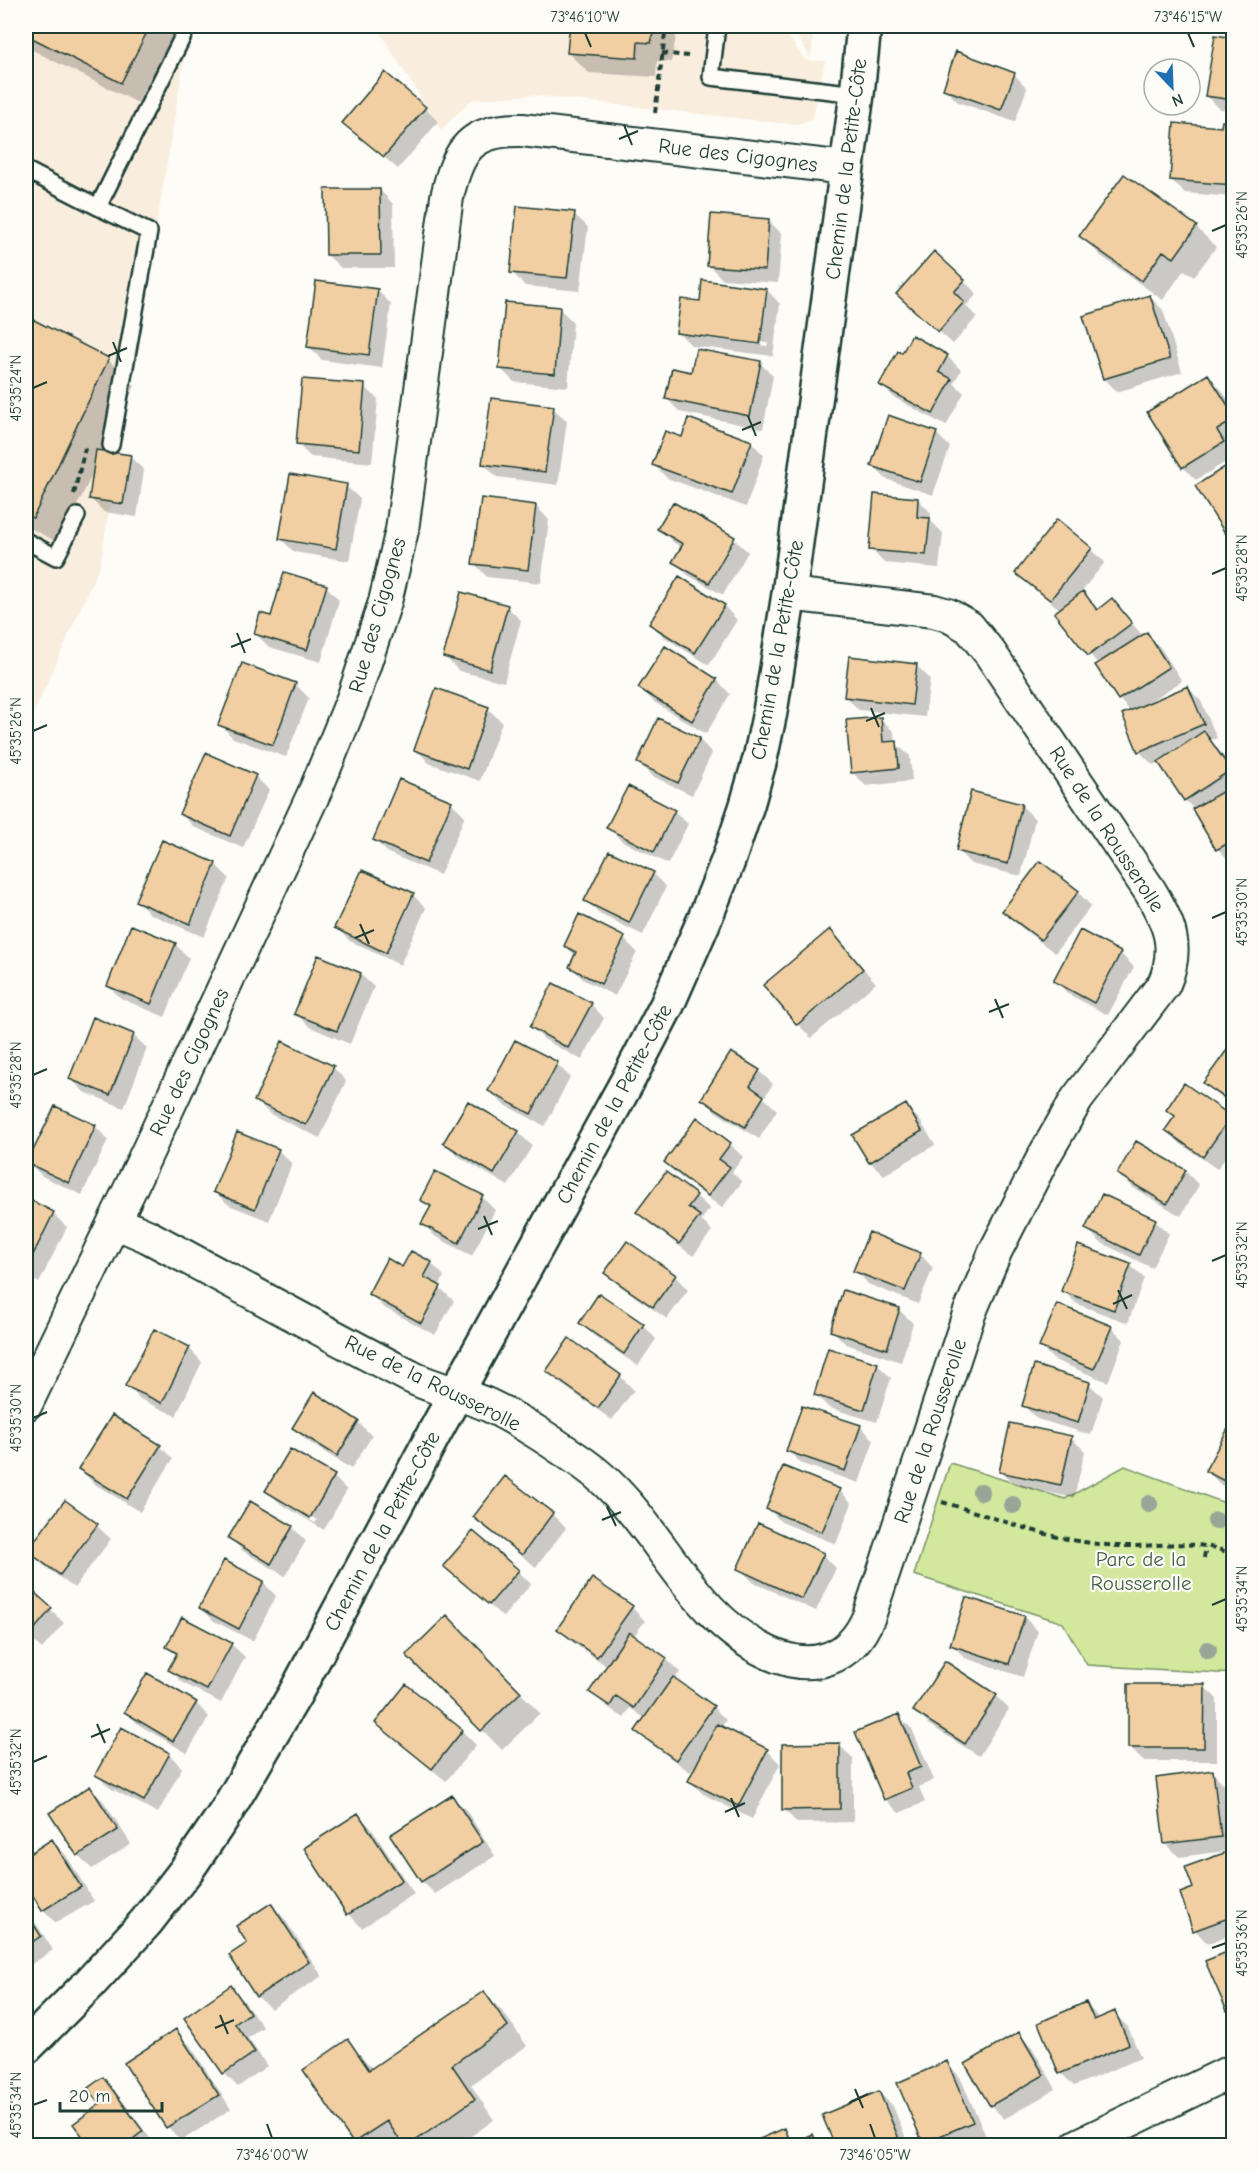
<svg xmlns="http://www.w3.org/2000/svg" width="1259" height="2171" font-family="'Comic Neue',sans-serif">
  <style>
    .built { fill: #f9eede }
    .green { fill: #d1e89d; stroke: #789268; stroke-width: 1.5 }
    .shadow { fill: #0003; fill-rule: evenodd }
    .building { fill: #f1cfa2; stroke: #1f3d34; stroke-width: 1.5 }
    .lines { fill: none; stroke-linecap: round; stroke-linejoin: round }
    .service-casing { stroke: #1f3d34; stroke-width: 20 }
    .minor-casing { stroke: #1f3d34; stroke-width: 36 }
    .tertiary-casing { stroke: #1f3d34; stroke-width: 38 }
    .path { stroke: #1f3d34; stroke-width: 4; stroke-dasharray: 6 4.5; stroke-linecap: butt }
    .service { stroke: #fdfcf7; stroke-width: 15 }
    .minor { stroke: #fdfcf7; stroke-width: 32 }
    .tertiary { stroke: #fdfcf7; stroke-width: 33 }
    .tree { fill: #97a697 }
    .ticks { fill: none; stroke: #1f3d34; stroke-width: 2 }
    .labels { text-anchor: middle; stroke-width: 4.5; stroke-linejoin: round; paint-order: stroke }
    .street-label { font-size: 21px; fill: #1f3d34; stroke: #fdfcf7 }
    .park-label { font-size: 21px; fill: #435f49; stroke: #fdfcf7 }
    .neatline { fill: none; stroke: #1f3d34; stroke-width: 2 }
    .ticks-label { font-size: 15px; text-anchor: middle; fill: #1f3d34 }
  </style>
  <rect width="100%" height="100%" fill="#fdfcf7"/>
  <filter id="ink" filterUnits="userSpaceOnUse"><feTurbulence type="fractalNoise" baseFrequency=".0167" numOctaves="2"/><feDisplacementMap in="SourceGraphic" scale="12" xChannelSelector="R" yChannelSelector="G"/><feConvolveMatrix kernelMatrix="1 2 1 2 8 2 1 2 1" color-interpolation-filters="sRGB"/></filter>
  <g filter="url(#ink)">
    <!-- built -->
    <path class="built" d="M26,26H208L187,42L100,565L26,731Z
      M376,26H781L805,60L825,61L813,118L797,125L530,95L471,100L441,130Z
      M790,26H814L811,58Z"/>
    <!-- green -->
    <path class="green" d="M950,1463L1065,1499L1125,1466L1233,1506V1674L1087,1665L1063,1623L914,1575Z"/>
    <!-- shadow -->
    <path class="shadow" d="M26,26H188L148,108L26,47Z
      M580,26H678L671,62L657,61L656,77L589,73L568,53L570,33Z
      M1234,39V111L1220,109L1206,95Z
      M1014,74L1027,88L1015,122L958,102L944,88Z
      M425,108L438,122L398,169L344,123Z
      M1234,123V197L1185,193L1171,180L1223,129Z
      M380,190L393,204L394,268H341L327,255Z
      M574,214L588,227L580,291L525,286L512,272Z
      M769,221L782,234L778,283L722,279L709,265Z
      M1196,227L1216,247L1194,277L1184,270L1163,300L1101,256L1081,236Z
      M964,281L977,294L966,306L977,317L953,344L912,307Z
      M377,290L391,304L382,368L322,360L309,347Z
      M767,290L780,304L773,356L692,346L678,332L701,302ZM691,333L768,343L767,346L691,336Z
      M1150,297L1163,310L1182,372L1117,392L1104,379Z
      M560,309L573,322L568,387L514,382L500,368Z
      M26,318L108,360L135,386L102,453L130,457L144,470L137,517L104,512L90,498L94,471L59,543L26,526Z
      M903,355L947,356L961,370L954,383L964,393L946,426L895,398L881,385Z
      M760,363L773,376L763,429L680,412L667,399L693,374Z
      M1208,376L1221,389L1234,408V442L1230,444L1234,451V457L1196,480L1183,467Z
      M364,386L378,399L372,463L311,457L297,444Z
      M553,408L567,421L558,485L497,477L483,463Z
      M936,433L950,447L933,495L886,479L873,466Z
      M682,439L751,442L764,455L746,507L667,478L654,465Z
      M1234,462V540L1226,532L1197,486Z
      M346,486L360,499L349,561L294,552L281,539Z
      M918,499L931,513V521L943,533L939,568L884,563L871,549Z
      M536,506L549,520L541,583L487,577L474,563Z
      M1057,522L1105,562L1081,592L1099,610L1112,600L1143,636L1146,634L1160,647L1182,681L1147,703L1148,704L1188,688L1201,701L1217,738L1211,740L1234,770V866L1218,849L1195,810L1185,800L1160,762L1153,765L1139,751L1131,712L1119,699L1099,665L1056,614L1061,610L1030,586L1017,572Z
      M659,529L734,539L748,552L723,595L688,575L674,561L682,548L673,542Z
      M326,586L339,600L321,662L269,647L255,633L272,618Z
      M724,606L737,620L709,665L664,637L651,624Z
      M507,607L521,620L504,682L459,671L445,657Z
      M665,649L717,680L730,694L706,734L654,702L640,688Z
      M916,665L930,679L925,717L859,710L845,696Z
      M295,684L309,698L286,757L233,738L220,724Z
      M488,709L502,722L480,781L429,763L416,749Z
      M880,718L894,732L895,743L910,756L912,781L866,786L852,772Z
      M699,739L712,753L692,795L652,776L638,762Z
      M207,755L255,776L269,790L243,848L194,827L181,814Z
      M400,781L452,803L465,816L440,875L388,853L375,840Z
      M972,793L1022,806L1035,819L1021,876L971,864L958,851Z
      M674,811L688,824L668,864L622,841L608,827Z
      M162,842L216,865L229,878L204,937L150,914L137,900Z
      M653,874L666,887L643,935L599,914L586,900Z
      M1078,892L1091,906L1055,953L1018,925L1004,911Z
      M413,895L426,908L400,965L350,941L336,928Z
      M830,931L876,983L811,1038L798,1024Z
      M1081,932L1120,953L1134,967L1108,1015L1068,994L1055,980Z
      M624,939L637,952L615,996L584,980L570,966L576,956L566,946Z
      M175,944L189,958L165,1017L122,999L108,986Z
      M360,974L374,987L350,1044L310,1027L296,1014Z
      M591,1004L604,1018L582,1060L545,1040L531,1027Z
      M133,1035L147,1048L124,1108L84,1092L71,1079Z
      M1234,1046V1106L1219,1096L1205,1083Z
      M557,1064L570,1077L545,1126L503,1104L490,1091Z
      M333,1067L346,1081L320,1138L270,1114L256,1100Z
      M759,1071L773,1084L764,1098L777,1110L759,1139L716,1112L703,1099Z
      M1184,1085L1234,1121V1146L1217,1169L1181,1144L1167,1130L1176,1118L1168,1109Z
      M905,1106L919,1119L935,1145L884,1175L870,1162Z
      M95,1126L108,1140L82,1195L42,1176L29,1163Z
      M518,1132L532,1146L508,1186L458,1156L445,1143Z
      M1137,1143L1185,1171L1199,1185L1181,1216L1132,1187L1119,1174Z
      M730,1144L743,1157L732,1172L742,1182L722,1208L679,1176L666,1162Z
      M278,1150L292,1164L269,1221L229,1205L215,1192Z
      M696,1196L710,1209L701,1220L712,1231L693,1256L651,1225L638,1211Z
      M1103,1196L1155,1221L1169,1234L1152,1268L1100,1242L1087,1229Z
      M482,1197L495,1210L472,1256L436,1237L423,1224L431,1209L422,1200Z
      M26,1200L53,1214L67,1227L39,1283L26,1276Z
      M920,1254L933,1268L918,1304L868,1284L855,1270Z
      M431,1263L444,1276L439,1287L454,1301L435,1335L383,1307L370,1293L403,1269Z
      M1130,1265L1144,1278L1128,1323L1077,1304L1063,1291Z
      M606,1273L675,1276L688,1290L667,1319L620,1286Z
      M899,1310L913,1323L901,1362L846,1344L832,1330Z
      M581,1323L643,1325L656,1339L638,1366L594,1336Z
      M1111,1327L1124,1340L1108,1382L1054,1360L1041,1347Z
      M569,1340L620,1376L634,1390L612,1420L561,1384L548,1371Z
      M189,1348L202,1362L176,1416L140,1399L127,1385Z
      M829,1350L878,1365L891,1378L877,1422L829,1408L815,1394Z
      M1089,1384L1103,1397L1091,1435L1037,1419L1023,1405Z
      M315,1395L358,1422L372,1436L351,1469L307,1441L294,1428Z
      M860,1426L874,1440L859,1483L802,1464L788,1451Z
      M1234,1427V1491L1221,1485L1207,1471Z
      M1071,1438L1085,1451L1074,1498L1014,1485L1001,1471Z
      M160,1446L173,1459L140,1512L93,1483L80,1469Z
      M334,1477L347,1490L324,1530L281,1504L267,1491ZM281,1499L317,1520L315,1523L281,1502Z
      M505,1478L552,1514L566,1528L536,1567L488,1530L475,1517Z
      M839,1490L852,1503L836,1544L781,1522L768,1508Z
      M66,1502L97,1526L111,1539L74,1588L43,1565L29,1551Z
      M251,1503L292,1527L306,1541L285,1576L243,1551L230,1538Z
      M823,1555L836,1568L816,1611L753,1582L739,1568Z
      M518,1571L531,1584L503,1617L459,1579Z
      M263,1582L276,1596L253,1641L214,1621L201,1608Z
      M26,1587L64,1623L42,1649L26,1635Z
      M632,1607L645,1621L633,1637L666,1659L680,1672L674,1680L713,1707L726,1720L721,1728L767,1750L780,1764L752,1819L703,1794L689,1780L696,1767L695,1766L690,1772L651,1744L637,1730L646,1719L630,1708L624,1718L605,1705L591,1692L608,1667L572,1642L558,1628Z
      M447,1617L540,1713L502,1750L408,1655Z
      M1024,1617L1038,1631L1023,1677L965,1658L951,1644Z
      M231,1644L245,1657L221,1703L183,1683L170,1670L177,1656L168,1647Z
      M406,1686L462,1731L476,1745L446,1781L390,1736L377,1723Z
      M1204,1686L1217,1699V1761H1143L1130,1748Z
      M996,1696L1009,1709L979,1756L928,1724L915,1710Z
      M196,1703L209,1717L187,1753L139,1725L126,1712Z
      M898,1716L912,1729L934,1780L919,1787L925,1802L899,1813L885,1799Z
      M839,1745L853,1758V1822L797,1823L784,1809Z
      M169,1754L182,1768L158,1813L110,1788L97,1775Z
      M1212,1772L1226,1786L1234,1850L1179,1857L1165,1843Z
      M90,1788L104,1802L131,1844L92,1869L78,1855L51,1813Z
      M452,1797L466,1810L495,1856L435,1894L422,1881Z
      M358,1815L371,1828L414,1894L362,1928L349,1914L306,1849Z
      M52,1841L66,1855L94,1901L56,1923L43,1910L26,1882V1858Z
      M1226,1854L1234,1861V1934L1208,1944L1195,1930V1889Z
      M271,1905L284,1918L322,1976L271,2009L257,1996L249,1943Z
      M26,1908L53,1950L26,1968Z
      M1234,1951V2016L1228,2011Z
      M231,1987L244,2001L263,2027L248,2038L267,2066L238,2087L224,2073L186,2018Z
      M484,1993L504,2013L527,2046L471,2085L494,2120L457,2146H406L404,2143L399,2146H358L305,2071L347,2041L373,2069Z
      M1086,2004L1100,2019L1114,2013L1128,2027L1141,2058L1074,2086L1061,2073Z
      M176,2031L190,2045L231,2109L181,2141L168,2127L126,2063Z
      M1018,2034L1032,2047L1056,2089L1004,2119L991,2105Z
      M947,2063L960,2077L986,2136L963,2146H927L899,2084Z
      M103,2079L116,2092L155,2145L91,2146L102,2104Z
      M879,2092L893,2106L909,2146H836Z
      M784,2130L797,2143L813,2136L822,2146H758Z"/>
    <!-- building -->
    <path class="building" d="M26,26H150L121,83L26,35Z
      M578,26H655L651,43L638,42L637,58L567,53L569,32Z
      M1215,35L1234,38V100L1205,96Z
      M956,51L1015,73L1001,110L943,89Z
      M385,72L426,107L384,157L342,123Z
      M1222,121L1234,122V185L1170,180L1174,123L1221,127Z
      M1124,174L1197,226L1174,258L1163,251L1142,281L1079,236Z
      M325,189H380L381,255H326Z
      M517,206L575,212L567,278L510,273Z
      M711,214L769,219L765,270L707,266Z
      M934,251L965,280L954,292L964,302L938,332L896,294Z
      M702,280L767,289L760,344L676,333L681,299L700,301Z
      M316,281L378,289L369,355L307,347Z
      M1150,295L1170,359L1103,379L1083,316Z
      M505,302L560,307L555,374L499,369Z
      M26,316L109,358L33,518L26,515Z
      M912,335L948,355L939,372L952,379L933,414L879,385L898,351L902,353Z
      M696,349L761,361L750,416L665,399L672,368L691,372Z
      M1208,374L1234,415V420L1217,430L1224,442L1182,468L1147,412Z
      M302,379L365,384L359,450L296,444Z
      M491,398L554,406L545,472L482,464Z
      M888,415L937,432L920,482L871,466Z
      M688,418L752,441L732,494L652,465L665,431L682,437Z
      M96,450L131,455L123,504L89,499Z
      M1234,461V528L1225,533L1195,486Z
      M290,474L347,484L336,549L279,539Z
      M874,494L918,498L917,517L930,518L926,555L869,550Z
      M481,498L536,505L528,570L472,564Z
      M673,502L735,537L709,583L672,562L683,544L657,529Z
      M1057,519L1092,548L1050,600L1015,573Z
      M284,572L327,585L307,650L254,634L260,613L271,616Z
      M679,576L725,605L695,653L649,624Z
      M1083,591L1097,610L1112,598L1132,623L1088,656L1054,613Z
      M461,592L508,605L490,670L443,657Z
      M1147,632L1169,667L1118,700L1095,665Z
      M665,646L717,679L692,721L638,688Z
      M849,656L917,664L912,705L844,697Z
      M242,663L296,683L273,745L218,725Z
      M1188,686L1204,724L1138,752L1122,714Z
      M436,688L489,707L467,769L414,750Z
      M881,717L883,742L897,741L899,768L851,773L846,720Z
      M658,718L700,738L678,783L637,763Z
      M1204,731L1231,770L1184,801L1158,762Z
      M206,753L256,775L230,836L179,814Z
      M399,779L452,801L426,863L373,840Z
      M1234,785V840L1216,850L1192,809Z
      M628,786L675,810L654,852L606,828Z
      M971,791L1022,804L1008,864L956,851Z
      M162,840L216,863L190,924L135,901Z
      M609,851L654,872L629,923L584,901Z
      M1040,861L1079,891L1041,940L1002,911Z
      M362,870L414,893L386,953L334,928Z
      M579,914L625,937L601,984L569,967L576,952L564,946Z
      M131,925L176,943L151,1004L107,986Z
      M830,929L863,969L797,1025L763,985Z
      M1080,930L1121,952L1094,1003L1053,981Z
      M318,955L361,973L337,1031L294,1014Z
      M553,983L592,1003L568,1048L530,1027Z
      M93,1017L134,1034L110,1095L69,1079Z
      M515,1040L558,1062L531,1114L488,1091Z
      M282,1041L334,1066L306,1125L254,1101Z
      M1232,1043L1234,1044V1104L1203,1083Z
      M731,1052L760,1070L750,1086L764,1096L745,1127L701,1099Z
      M1184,1083L1231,1116L1203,1157L1165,1130L1175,1116L1166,1110Z
      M468,1101L519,1131L494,1174L443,1143Z
      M906,1104L922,1131L869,1163L852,1135Z
      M55,1106L96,1125L69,1183L27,1163Z
      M697,1117L731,1143L719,1159L730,1167L708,1196L664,1162Z
      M237,1132L279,1149L255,1209L213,1192Z
      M1136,1141L1186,1170L1167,1204L1117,1174Z
      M435,1171L483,1195L459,1243L421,1224L431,1206L420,1200Z
      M666,1172L697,1195L688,1207L700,1216L679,1244L636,1212Z
      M1102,1194L1156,1219L1139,1255L1085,1229Z
      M26,1198L54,1212L26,1269Z
      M869,1232L921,1253L905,1291L853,1271Z
      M627,1241L676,1275L653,1307L604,1273Z
      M1078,1245L1131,1264L1114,1310L1061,1291Z
      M411,1251L432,1262L424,1277L441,1286L421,1323L368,1294L387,1258L402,1267Z
      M843,1290L900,1308L887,1349L830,1331Z
      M599,1293L644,1324L624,1354L579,1323Z
      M1057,1304L1112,1326L1094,1369L1039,1347Z
      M154,1329L190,1347L162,1403L125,1386Z
      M569,1338L621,1375L598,1408L546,1371Z
      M828,1348L878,1363L864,1410L814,1395Z
      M1034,1365L1090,1382L1078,1423L1022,1406Z
      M314,1392L359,1421L337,1456L292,1428Z
      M802,1406L861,1425L845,1471L786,1451Z
      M112,1415L161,1445L127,1499L78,1469Z
      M1010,1423L1072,1436L1061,1485L999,1472Z
      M1231,1423L1234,1425V1486L1205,1471Z
      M290,1449L335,1475L310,1518L265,1491Z
      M783,1466L840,1489L822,1532L766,1509Z
      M505,1476L553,1513L522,1555L473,1517Z
      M65,1500L98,1524L60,1575L27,1551Z
      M250,1501L293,1526L271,1564L228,1538Z
      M758,1523L824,1553L802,1599L737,1569Z
      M473,1531L519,1570L489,1605L443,1566Z
      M224,1560L264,1581L239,1629L199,1608Z
      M592,1578L633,1606L597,1657L557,1629Z
      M26,1585L52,1608L28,1637L26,1635Z
      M966,1597L1025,1616L1009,1664L950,1645Z
      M447,1615L521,1692L481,1731L406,1655Z
      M182,1617L232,1643L207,1690L168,1670L177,1653L166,1647Z
      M629,1632L667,1658L634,1708L616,1696L610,1706L589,1692Z
      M945,1661L997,1695L965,1744L913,1711Z
      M147,1673L197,1702L173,1741L124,1712Z
      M673,1677L714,1706L676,1760L635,1731Z
      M406,1684L463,1730L432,1769L375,1723Z
      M1128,1684H1205L1204,1748H1128Z
      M899,1714L921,1767L906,1773L912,1788L884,1800L855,1732Z
      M717,1724L768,1749L738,1806L688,1781Z
      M121,1727L170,1753L144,1801L95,1775Z
      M840,1743V1809L782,1810V1744Z
      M1213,1770L1221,1837L1164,1844L1156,1778Z
      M90,1786L118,1830L77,1856L49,1813Z
      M452,1795L483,1842L421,1882L390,1835Z
      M358,1813L402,1880L347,1915L304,1848Z
      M52,1839L81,1887L42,1911L26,1884V1856Z
      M1227,1852L1234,1871V1916L1193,1931L1180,1893L1193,1888L1185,1867Z
      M271,1903L309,1962L256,1997L229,1955L247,1943L236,1926Z
      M26,1912L41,1936L26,1946Z
      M1234,1949V2008L1227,2011L1205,1961Z
      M231,1985L250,2013L235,2024L255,2052L223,2074L184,2018Z
      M484,1991L508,2026L452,2065L475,2099L408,2146H404L387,2121L353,2143L303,2070L348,2039L369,2070Z
      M1086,2002L1094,2020L1115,2011L1129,2044L1059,2074L1038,2023Z
      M176,2029L219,2095L166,2128L124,2063Z
      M1019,2032L1044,2075L990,2106L965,2064Z
      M947,2061L973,2122L923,2143L897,2083Z
      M103,2077L143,2131L124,2146H90L73,2124L100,2104L88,2088Z
      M879,2091L902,2146H835L822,2115Z
      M785,2128L791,2144L813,2134L818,2146H757L755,2141Z"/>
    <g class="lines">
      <!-- service casing -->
      <g class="service-casing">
        <path id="service" d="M717,26L711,77L857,94
          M26,170L98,207L188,26
          M98,207L149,232L111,445
          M26,541L56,557L77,516"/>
      </g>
      <!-- minor casing -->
      <g class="minor-casing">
        <path id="minor" d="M115,1222L147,1236C235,1283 322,1331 411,1377C435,1389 463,1394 488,1405C520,1420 555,1444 584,1464C658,1516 685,1615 769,1653C812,1673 851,1660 869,1616L969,1314L996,1250L1044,1156L1077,1099L1164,984C1180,947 1169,923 1150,891L990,653L969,627L948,615L934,611L789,594
          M26,1404L132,1185L316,789L354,696L385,602L402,530L447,197C458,149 471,129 522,130L846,168
          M1077,2146L1234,2070"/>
      </g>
      <!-- tertiary casing -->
      <g class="tertiary-casing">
        <path id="tertiary" d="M26,2047L90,1983L146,1922L188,1868L226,1812L295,1694L436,1430L627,1082L667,1005L703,923L728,861L747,805L760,759L770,712L789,594L823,343L857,94L864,26"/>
      </g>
      <!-- path -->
      <path class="path" d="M662,53L688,56
        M655,113L666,26
        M74,494L85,448
        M942,1502C989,1515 1036,1535 1084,1542C1097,1544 1111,1546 1125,1546C1160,1547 1201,1537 1234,1556
        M1204,1558L1206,1547"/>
      <!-- service -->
      <use href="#service" class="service"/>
      <!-- minor -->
      <use href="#minor" class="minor"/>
      <!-- tertiary -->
      <use href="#tertiary" class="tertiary"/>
    </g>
    <!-- trees -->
    <g class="tree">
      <circle cx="981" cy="1492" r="9"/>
      <circle cx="1149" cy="1504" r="9"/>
      <circle cx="1013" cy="1505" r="9"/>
      <circle cx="1216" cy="1521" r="9"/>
      <circle cx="1208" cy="1650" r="9"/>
    </g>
  </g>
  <!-- ticks -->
  <path class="ticks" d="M585,33L591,47M1188,33L1194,47M624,125L632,145M619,139L638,131M1212,231L1226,225M113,342L121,362M108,356L127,348M33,388L47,382M748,416L756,436M742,430L761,422M1212,574L1226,568M237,633L245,653M231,647L251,639M871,708L879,727M866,721L885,713M33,731L47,725M1212,918L1226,912M360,924L369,944M355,938L374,930M995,999L1003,1018M989,1012L1009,1004M33,1075L47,1069M484,1216L492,1235M478,1229L498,1221M1212,1261L1226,1255M1118,1290L1127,1309M1113,1304L1132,1295M33,1418L47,1412M607,1507L616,1526M602,1520L621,1512M1212,1605L1226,1599M97,1724L105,1743M91,1737L110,1729M33,1762L47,1756M731,1798L739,1817M725,1812L745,1803M1212,1948L1226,1943M220,2015L228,2034M215,2028L234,2020M855,2089L863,2108M849,2103L868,2094M33,2105L47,2100M267,2124L272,2138M870,2124L875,2138"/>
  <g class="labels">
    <!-- street labels -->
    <g class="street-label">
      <text transform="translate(738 155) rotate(7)" y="7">Rue des Cigognes</text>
      <text transform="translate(846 169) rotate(-83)" y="7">Chemin de la Petite-Côte</text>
      <text transform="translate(377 615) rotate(-74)" y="7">Rue des Cigognes</text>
      <text transform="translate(777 650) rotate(-80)" y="7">Chemin de la Petite-Côte</text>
      <text transform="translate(1107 829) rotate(57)" y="7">Rue de la Rousserolle</text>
      <text transform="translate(189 1062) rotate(-65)" y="7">Rue des Cigognes</text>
      <text transform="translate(614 1104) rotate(-62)" y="7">Chemin de la Petite-Côte</text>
      <text transform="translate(433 1383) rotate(26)" y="7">Rue de la Rousserolle</text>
      <text transform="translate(930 1431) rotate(-72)" y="7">Rue de la Rousserolle</text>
      <text transform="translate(382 1531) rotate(-62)" y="7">Chemin de la Petite-Côte</text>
    </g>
    <!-- park labels -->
    <g class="park-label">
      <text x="1141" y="1566">Parc de la<tspan x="1141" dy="24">Rousserolle</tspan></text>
    </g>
  </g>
  <!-- margin -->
  <rect width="1259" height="2171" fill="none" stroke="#fdfcf7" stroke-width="66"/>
  <!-- north arrow -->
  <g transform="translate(1172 87) rotate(157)"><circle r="28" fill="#fdfcf7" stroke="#a4b0a9" stroke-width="1.5"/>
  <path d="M0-4.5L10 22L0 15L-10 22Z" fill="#1f6fb2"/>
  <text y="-9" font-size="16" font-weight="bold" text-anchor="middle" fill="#1f3d34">N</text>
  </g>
  <!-- scale -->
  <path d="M60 2102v9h102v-9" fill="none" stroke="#1f3d34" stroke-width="3"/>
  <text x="69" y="2102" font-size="18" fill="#1f3d34" stroke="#fdfcf7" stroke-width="4.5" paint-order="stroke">20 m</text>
  <rect x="33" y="33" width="1193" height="2105" class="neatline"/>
  <g class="ticks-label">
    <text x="585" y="22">73°46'10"W</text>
    <text x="1188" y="22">73°46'15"W</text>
    <text transform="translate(1242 225) rotate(-90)" y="5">45°35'26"N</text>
    <text transform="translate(16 388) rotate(-90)" y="5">45°35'24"N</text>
    <text transform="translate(1242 568) rotate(-90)" y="5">45°35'28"N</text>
    <text transform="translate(16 731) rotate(-90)" y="5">45°35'26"N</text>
    <text transform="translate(1242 912) rotate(-90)" y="5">45°35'30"N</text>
    <text transform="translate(16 1075) rotate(-90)" y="5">45°35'28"N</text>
    <text transform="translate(1242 1255) rotate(-90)" y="5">45°35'32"N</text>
    <text transform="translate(16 1418) rotate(-90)" y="5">45°35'30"N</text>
    <text transform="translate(1242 1599) rotate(-90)" y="5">45°35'34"N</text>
    <text transform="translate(16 1762) rotate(-90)" y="5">45°35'32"N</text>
    <text transform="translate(1242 1943) rotate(-90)" y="5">45°35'36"N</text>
    <text transform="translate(16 2105) rotate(-90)" y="5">45°35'34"N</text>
    <text x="272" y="2160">73°46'00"W</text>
    <text x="875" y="2160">73°46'05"W</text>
  </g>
</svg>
